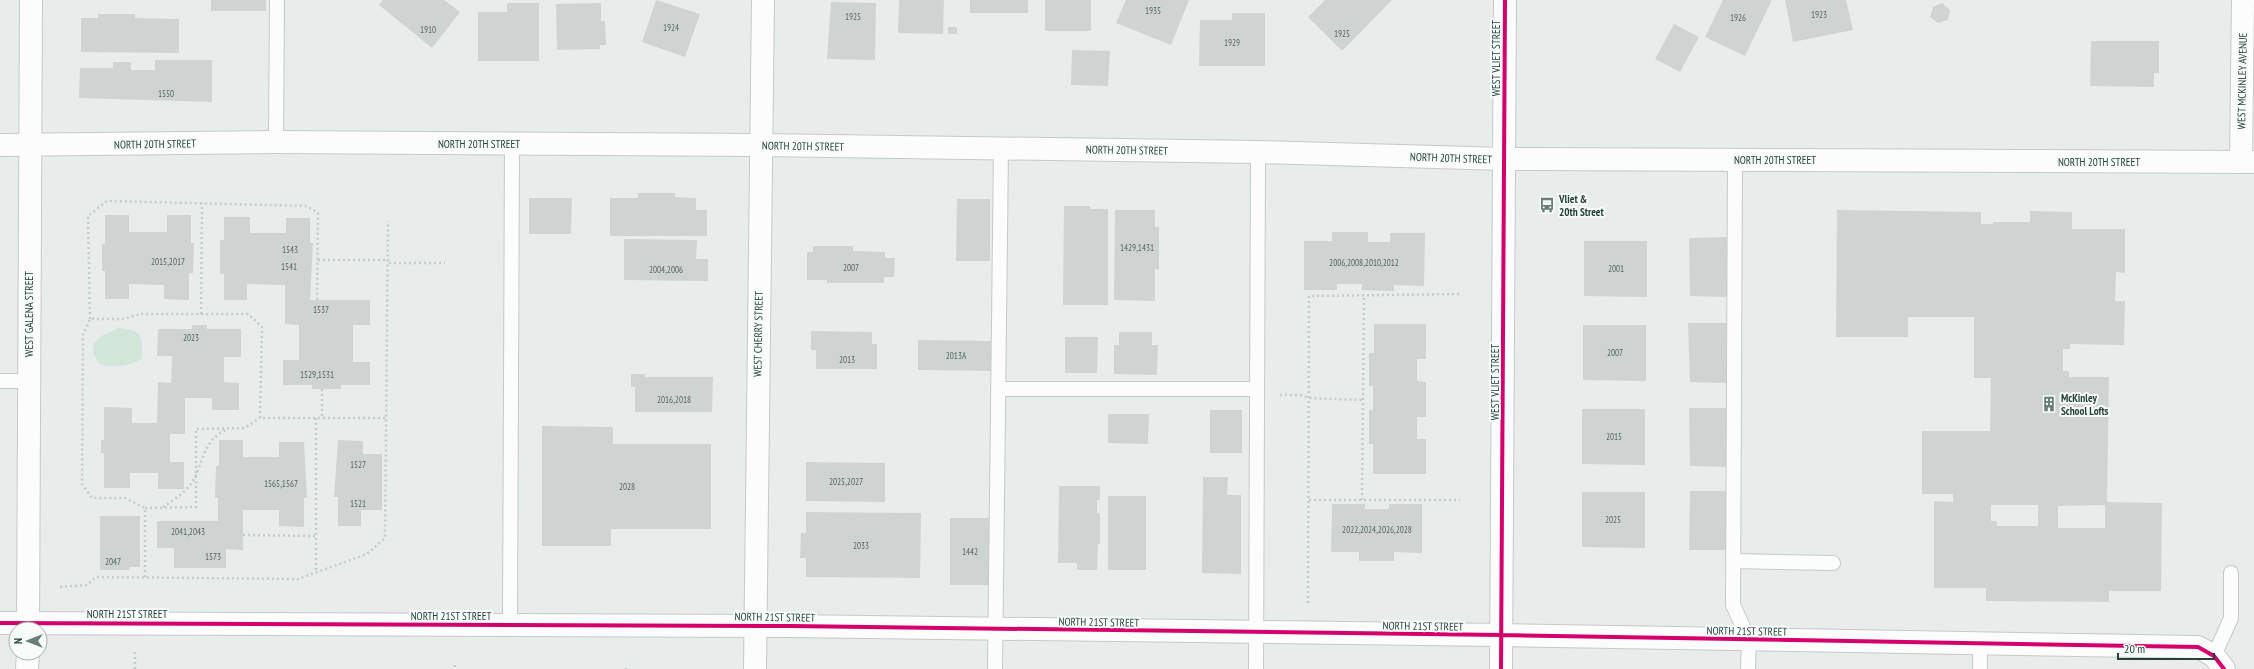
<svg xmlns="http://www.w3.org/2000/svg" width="2254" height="669" font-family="'PT Sans Narrow',sans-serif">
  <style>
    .green { fill: #d1e6d8 }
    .building { fill: #cfd4d2; fill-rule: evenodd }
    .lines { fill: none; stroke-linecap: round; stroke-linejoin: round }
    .service-casing { stroke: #c5cac8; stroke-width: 16 }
    .minor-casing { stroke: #c5cac8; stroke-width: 24 }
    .tertiary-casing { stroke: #c5cac8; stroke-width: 24 }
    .secondary-casing { stroke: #c3cbc8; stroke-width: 24 }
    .path { stroke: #c3ccca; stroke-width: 2.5; stroke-dasharray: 2 3; stroke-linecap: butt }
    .service { stroke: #fcfcfc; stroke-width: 14 }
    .minor { stroke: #fcfcfc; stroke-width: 22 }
    .tertiary { stroke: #fcfcfc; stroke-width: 22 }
    .secondary { stroke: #fcfcfc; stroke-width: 22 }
    .cycleway-casing { stroke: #f7fbf9; stroke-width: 6 }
    .cycleway { stroke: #d6006c; stroke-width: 4 }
    .labels { text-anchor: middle; stroke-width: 4; stroke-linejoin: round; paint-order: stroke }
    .number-label { font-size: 9px; fill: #506761 }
    .street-label { font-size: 11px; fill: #24423a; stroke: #f7fbf9 }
    .poi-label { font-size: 11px; font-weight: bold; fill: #24423a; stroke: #f7fbf9; text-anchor: start }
  </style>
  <rect width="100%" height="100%" fill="#e8edeb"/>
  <!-- green -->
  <path class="green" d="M118,328C143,330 142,334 142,358C131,367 112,368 99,364L93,352L94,343L103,335Z"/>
  <!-- building -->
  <path class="building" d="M211,0H266V11H211Z
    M383,0H444L460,12L432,48L379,5Z
    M656,0L700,14L685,57L642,42Z
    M899,0H944L943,34L898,33Z
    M970,0H1028V13H970Z
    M1045,0H1091V31H1045Z
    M1126,0H1189L1171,45L1116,23Z
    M1325,0H1392L1342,51L1308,17Z
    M1723,0H1772L1745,56L1705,37Z
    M1785,0H1846L1853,30L1793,42Z
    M831,2L876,3L875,60L827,59Z
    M507,3H539V61H478V12H507Z
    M601,3V21H605L606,45H600V49L557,50L556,4Z
    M1942,3L1950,10L1948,20L1938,23L1930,17L1933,7Z
    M1232,13H1265V66H1199L1200,20H1232Z
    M98,14H135V18L179,19V53L81,52V18H98Z
    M1674,24L1699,37L1680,72L1655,59Z
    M948,27H957V34H948Z
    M2091,41H2159V73H2154V87L2090,86Z
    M1072,50L1110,51L1108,86L1071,85Z
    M155,60H212V102L79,98L80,68H113V62H131V70H155Z
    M638,193H675V197L696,198V210H707V236H610V198H638Z
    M529,198H572L571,234H529Z
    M957,199H990V261H956Z
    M1064,206H1090V209H1108V305H1063Z
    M1115,210H1155V227H1159V270L1155,269V301L1114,300Z
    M1837,210L1981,212V224H1993V222H2030V211L2072,212V229H2125V273L2116,272L2115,301H2125L2124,345L2070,344V349H2063V371H2069V377H2109L2107,502L2162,503L2161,591H2109V602L1986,601V588H1934V501L1953,502V494H1922V431H1990L1991,378H1974V317H1908V337H1836ZM1991,505H2038V526H1997V521H1991ZM2105,505V528H2058V506Z
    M105,215H129V232H167V215H191V243H194L193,273H189V300L164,299V285L129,284V299H105V271H102V244H105Z
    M224,217H250V233H286V218H310V243H313L310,300H370V325H353V362H370V385H341V389H312V385H283V360H299V325L285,324V285L247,284V300H224V274H220V240H224Z
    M1332,232H1368V242H1390V233H1425L1424,286L1394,285V291L1362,290V284H1337V290H1304V241H1332Z
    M1727,237V297L1690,296L1689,238Z
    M624,239L697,240L696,259H708V281L624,280Z
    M1584,241H1647V297L1584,296Z
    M813,246H853V251L885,252V258H895L894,277H884V283H827V280H807V252H813Z
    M1688,323H1727L1726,383L1690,382Z
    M1374,324H1426V359H1417V381L1426,382V417H1417V439H1426V474H1373V444H1369V410H1373V386H1369V353H1374Z
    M192,325H207V329H241V357H224V382L239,383V410H212V398H185V434H170V462H184V489H158V473H130V488H104V453H101V440H104V407L132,408V423H157L158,382L171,383L172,356H157L158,329H192Z
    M1583,325H1646V381L1583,380Z
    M811,331L872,332V344H877V369H816V350H811Z
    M1119,332H1152V345H1158L1157,375L1114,374V345H1119Z
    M1065,337H1098L1097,373H1065Z
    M918,340L994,341V371L918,370Z
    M631,374H645V377H713L712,412H635V387H631Z
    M1689,408H1727V467L1690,466Z
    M1582,409H1645V465L1582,464Z
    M1210,410H1242V453H1210Z
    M1108,414H1149L1148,444L1108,443Z
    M542,426L613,427V444H711V529H611V546H542Z
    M219,440H243V457H279V442H304L307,498H304V527L279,526V510H243V550L226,549V568H174V548H157V521H218V498H215L216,466H219Z
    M338,440L363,441V454H382V510H361V526H338V497H334Z
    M806,462L885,463V502L806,501Z
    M1203,477H1228L1227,495H1241V574L1202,573Z
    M1059,486H1100V500H1097V513H1100V544H1098L1097,570H1077V563H1058Z
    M1690,491H1727V550H1689Z
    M1582,492H1645V548L1582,547Z
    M1108,496H1146V570H1108Z
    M1332,504H1365V509H1389V504H1422V553L1394,552V561H1359V552H1331Z
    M806,512L921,513L920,578L806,577V558H800L801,533H806Z
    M100,516H140V567H130L129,570H100Z
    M950,518H990L989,585H950Z"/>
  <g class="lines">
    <!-- service casing -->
    <g class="service-casing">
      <path id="service" d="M276,142L277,0
        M1735,160L1733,605L1749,640L1748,669
        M0,381H29
        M998,389H1257
        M1733,561L1833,563
        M510,625L512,144
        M1980,644V669
        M2214,656L2231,618V573
        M995,669L1001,149
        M1256,669L1258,152"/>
    </g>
    <!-- minor casing -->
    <g class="minor-casing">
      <path id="minor" d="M2241,162L2243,0
        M0,623L791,626L1501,635L2198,647L2214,656L2224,669
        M28,629L31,0
        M27,669L28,653
        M755,669L763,0"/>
    </g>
    <!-- tertiary casing -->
    <g class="tertiary-casing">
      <path id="tertiary" d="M1501,669L1505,0"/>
    </g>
    <!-- secondary casing -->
    <g class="secondary-casing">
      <path id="secondary" d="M0,145L276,142L760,145L1258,152L1505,159L2254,162"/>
    </g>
    <!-- path -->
    <path class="path" d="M318,260H389
      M389,263H445
      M201,314L202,203
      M90,319L88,216L107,201L307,206L318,213L317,300
      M322,389V418
      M1280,395H1300L1309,398L1363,400
      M316,418V572
      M1309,500H1460
      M1362,500L1364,295
      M163,507C172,501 183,494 190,485C204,466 201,441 226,430
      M145,508L196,507V429L245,428L260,418
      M243,535L316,536
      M145,577V508L125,498H92L82,484L83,335L90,319H124L140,314H248L262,327L260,418H387
      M60,587L87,585L96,577L298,579L367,554L385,538L388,221
      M1308,603L1309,296L1462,294
      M455,665V669
      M135,669V652
      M626,669V668"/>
    <!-- service -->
    <use href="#service" class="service"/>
    <!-- minor -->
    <use href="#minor" class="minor"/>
    <!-- tertiary -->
    <use href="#tertiary" class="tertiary"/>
    <!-- secondary -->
    <use href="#secondary" class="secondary"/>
    <!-- cycleway casing -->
    <g class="cycleway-casing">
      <path id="cycleway" d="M0,623L791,626L1501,635L2198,647L2214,656L2224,669
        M1501,669L1505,0"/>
    </g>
    <!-- cycleway -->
    <use href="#cycleway" class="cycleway"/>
  </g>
  <!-- icons -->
  <defs>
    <g id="bus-bare" transform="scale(1.2)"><path d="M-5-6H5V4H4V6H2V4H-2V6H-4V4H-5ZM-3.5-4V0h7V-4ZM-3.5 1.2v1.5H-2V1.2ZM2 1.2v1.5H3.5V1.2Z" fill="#697e78" stroke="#f7fbf9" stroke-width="2.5" paint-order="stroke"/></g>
    <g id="building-bare" transform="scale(1.2)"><path d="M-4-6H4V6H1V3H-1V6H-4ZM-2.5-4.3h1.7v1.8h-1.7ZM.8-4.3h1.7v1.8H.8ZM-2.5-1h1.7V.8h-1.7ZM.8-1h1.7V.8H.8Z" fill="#697e78" stroke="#f7fbf9" stroke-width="2.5" paint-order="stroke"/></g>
  </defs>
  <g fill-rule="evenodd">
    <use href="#bus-bare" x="1547" y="205"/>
    <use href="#building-bare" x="2049" y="404"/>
  </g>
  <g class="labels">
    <!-- number labels -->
    <g class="number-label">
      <text x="1153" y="14">1935</text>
      <text x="1819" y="18">1923</text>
      <text x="853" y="20">1925</text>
      <text x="1738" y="21">1926</text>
      <text x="671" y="31">1924</text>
      <text x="428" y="33">1910</text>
      <text x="1342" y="37">1925</text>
      <text x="1232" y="46">1929</text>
      <text x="166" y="97">1550</text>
      <text x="1137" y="251">1429,1431</text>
      <text x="290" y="253">1543</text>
      <text x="168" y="265">2015,2017</text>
      <text x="1364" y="266">2006,2008,2010,2012</text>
      <text x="289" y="270">1541</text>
      <text x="851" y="271">2007</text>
      <text x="1616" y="272">2001</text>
      <text x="666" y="273">2004,2006</text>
      <text x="321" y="313">1537</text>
      <text x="191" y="341">2023</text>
      <text x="1615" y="356">2007</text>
      <text x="956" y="359">2013A</text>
      <text x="847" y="363">2013</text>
      <text x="317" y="378">1529,1531</text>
      <text x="674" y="403">2016,2018</text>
      <text x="1614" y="440">2015</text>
      <text x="358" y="468">1527</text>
      <text x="846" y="485">2025,2027</text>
      <text x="281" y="487">1565,1567</text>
      <text x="627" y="490">2028</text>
      <text x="358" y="507">1521</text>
      <text x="1613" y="523">2025</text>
      <text x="1377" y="533">2022,2024,2026,2028</text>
      <text x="188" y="535">2041,2043</text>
      <text x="861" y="549">2033</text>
      <text x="970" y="555">1442</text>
      <text x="213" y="560">1573</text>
      <text x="113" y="565">2047</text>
    </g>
    <!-- street labels -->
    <g class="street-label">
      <text transform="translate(1496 58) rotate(-90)" y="4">WEST VLIET STREET</text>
      <text transform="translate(2242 81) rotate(-89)" y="4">WEST MCKINLEY AVENUE</text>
      <text transform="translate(155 144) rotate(-1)" y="4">NORTH 20TH STREET</text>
      <text x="479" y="148">NORTH 20TH STREET</text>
      <text transform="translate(803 146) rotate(1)" y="4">NORTH 20TH STREET</text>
      <text transform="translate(1127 150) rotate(1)" y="4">NORTH 20TH STREET</text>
      <text transform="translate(1451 158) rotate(2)" y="4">NORTH 20TH STREET</text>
      <text x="1775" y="164">NORTH 20TH STREET</text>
      <text x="2099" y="166">NORTH 20TH STREET</text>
      <text transform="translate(29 314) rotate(-90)" y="4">WEST GALENA STREET</text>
      <text transform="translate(758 334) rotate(-89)" y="4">WEST CHERRY STREET</text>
      <text transform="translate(1495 382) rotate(-90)" y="4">WEST VLIET STREET</text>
      <text x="127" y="618">NORTH 21ST STREET</text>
      <text x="451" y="620">NORTH 21ST STREET</text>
      <text transform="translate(775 617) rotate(1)" y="4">NORTH 21ST STREET</text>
      <text transform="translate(1099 622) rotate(1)" y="4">NORTH 21ST STREET</text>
      <text transform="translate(1423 626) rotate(1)" y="4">NORTH 21ST STREET</text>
      <text transform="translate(1747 631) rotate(1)" y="4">NORTH 21ST STREET</text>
    </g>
    <!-- poi labels -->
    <g class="poi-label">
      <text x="1559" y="203">Vliet &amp;<tspan x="1559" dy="13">20th Street</tspan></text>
      <text x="2061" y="402">McKinley<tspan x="2061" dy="13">School Lofts</tspan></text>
    </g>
  </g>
  <!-- north arrow -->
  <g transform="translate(28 641) rotate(270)"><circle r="19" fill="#f7fbf9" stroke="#a3b1ad"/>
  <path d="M0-3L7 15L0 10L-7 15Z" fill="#697e78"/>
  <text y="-6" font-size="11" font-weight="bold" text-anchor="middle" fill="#24423a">N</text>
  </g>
  <!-- scale -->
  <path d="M2118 653v6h96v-6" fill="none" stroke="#24423a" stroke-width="2"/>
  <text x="2124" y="653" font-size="12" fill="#24423a" stroke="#f7fbf9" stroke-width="3" paint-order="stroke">20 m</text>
</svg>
